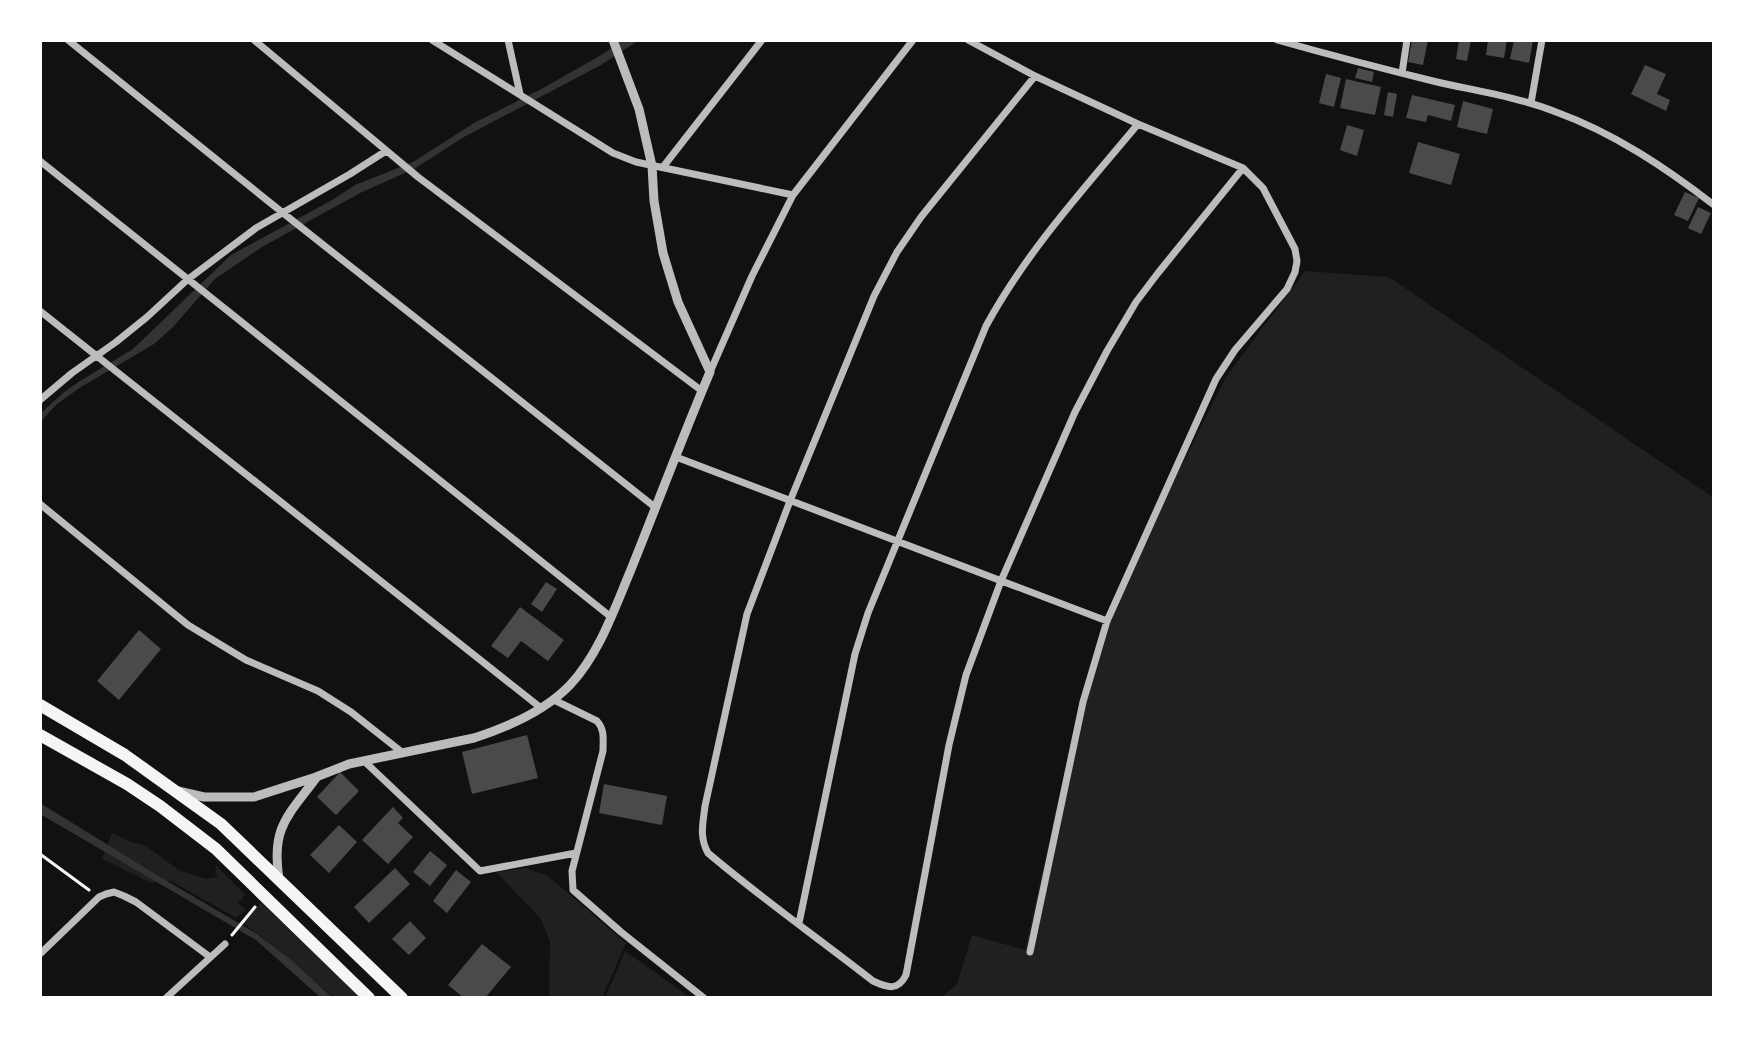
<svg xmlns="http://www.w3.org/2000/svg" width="1754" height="1038" font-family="Quicksand,sans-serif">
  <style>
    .green { fill: #202020 }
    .water { fill: #333 }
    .building { fill: #4a4a4a }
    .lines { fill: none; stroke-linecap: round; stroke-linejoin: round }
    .path { stroke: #f5f5f5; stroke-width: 3 }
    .minor { stroke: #bcbcbc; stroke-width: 7 }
    .tertiary { stroke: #bcbcbc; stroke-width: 9 }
    .trunk { stroke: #f5f5f5; stroke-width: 12 }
  </style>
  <rect width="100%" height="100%" fill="#111"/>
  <!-- green -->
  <path class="green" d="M1305,271L1389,277L1714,498V998H940L957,984L972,935L1025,950L1079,707L1105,619L1226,377Z
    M112,833L128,841L146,846L179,870L206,879L217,877L215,864L245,895L238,903L246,910L236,918L171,881L151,883L102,859Z
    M526,868L548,876L626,943L602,998H549L550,942L541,919L496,872Z
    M261,902L362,998H335L244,923Z
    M625,951L691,998H605Z"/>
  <!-- water -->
  <path class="water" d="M623,40H639L601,65L464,137L414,169L362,192L262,247L215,279L173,327L154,344L81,387L57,404L43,419L40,426V414L64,392L80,381L133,349L231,255L334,199L355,185L413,162L474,123L545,87L603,54Z
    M40,803L160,877L254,932L291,960L333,998H321L256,940L40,814Z"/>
  <!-- building -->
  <path class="building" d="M1412,40H1428L1423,65L1408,62Z
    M1459,40H1471L1467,61L1456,59Z
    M1488,40H1507L1504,58L1486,55Z
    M1514,40H1533L1529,63L1510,59Z
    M1645,65L1666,74L1657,94L1670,100L1666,111L1631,94Z
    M1358,68L1374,72L1372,82L1355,78Z
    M1326,74L1341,78L1334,107L1319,103Z
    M1346,79L1381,87L1375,115L1340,108Z
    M1388,92L1397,94L1393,117L1384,115Z
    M1412,95L1455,105L1451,121L1428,115L1426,122L1406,118Z
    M1463,101L1493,109L1487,134L1457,127Z
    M1347,125L1364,130L1357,156L1340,150Z
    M1418,142L1460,154L1451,185L1409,173Z
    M1685,192L1699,198L1688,221L1674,215Z
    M1698,207L1711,213L1701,234L1688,228Z
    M546,582L557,589L542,612L531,604Z
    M520,607L564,640L548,661L521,641L508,658L491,646Z
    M139,630L161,649L119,700L97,681Z
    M527,735L538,778L472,794L462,752Z
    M340,772L359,791L336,815L317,797Z
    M604,784L667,796L662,825L599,813Z
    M393,807L403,818L398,823L413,837L388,864L362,840Z
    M339,825L357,842L329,873L310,855Z
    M430,851L447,865L430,886L413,872Z
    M395,868L410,884L369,923L354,907Z
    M456,870L471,882L447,913L433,901Z
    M410,921L426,938L409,955L392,939Z
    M482,944L511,967L485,998H464L448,985Z"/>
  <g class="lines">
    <!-- path -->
    <path class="path" d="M40,854L89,890
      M232,935L255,907"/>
    <!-- minor -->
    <path class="minor" d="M68,40L283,213L656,508
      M254,40L418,177L702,391
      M432,40L613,153L636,162L793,195
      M508,40L520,94
      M968,40L1035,76L1138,124L1243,168L1263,188L1295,249L1297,261L1295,272L1287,289L1235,350L1216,379L1107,621L1083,702L1030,952
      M1277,40C1330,55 1384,69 1437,82C1477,91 1518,97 1556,112C1614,133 1666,168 1714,205
      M1402,73L1407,40
      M1035,76L921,217L897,252L874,296L790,501L747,614L705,806C703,823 699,837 708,853C761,898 818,938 873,981C888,988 898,991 906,975L949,745L966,675L1001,581L1075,412L1107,351L1136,302L1158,273L1243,168
      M1531,103L1542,40
      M40,161L611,617
      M663,167L762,40
      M40,311L541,708
      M710,372L752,276L793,195L913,40
      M40,400L72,373L116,342L147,317L187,280L256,228L350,174L386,151
      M676,457L1107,621
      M40,504L188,625L246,660L318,691L351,712L403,753
      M554,700L597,721C605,730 603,739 603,751L572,871L573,890L621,932L704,998
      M364,761L480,871L576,853
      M799,923L855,654L868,613L986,326C1026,252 1084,189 1138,124
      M40,954L99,897L106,894L114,892L124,896L136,902L210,957
      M166,998L225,944"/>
    <!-- tertiary -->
    <path class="tertiary" d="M178,791L204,797H254L316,777L349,764L474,738C508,727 545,711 570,685C599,654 614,610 630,572C657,505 682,438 710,372L678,302L663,253L654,201L652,166L639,109L613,40
      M279,879C271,828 287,817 316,778"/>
    <!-- trunk -->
    <path class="trunk" d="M40,705L125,755L221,824L402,998
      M40,735L127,784L160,806L216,849L369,998"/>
  </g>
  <!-- border -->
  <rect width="1754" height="1038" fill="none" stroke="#ffffff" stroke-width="84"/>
</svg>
